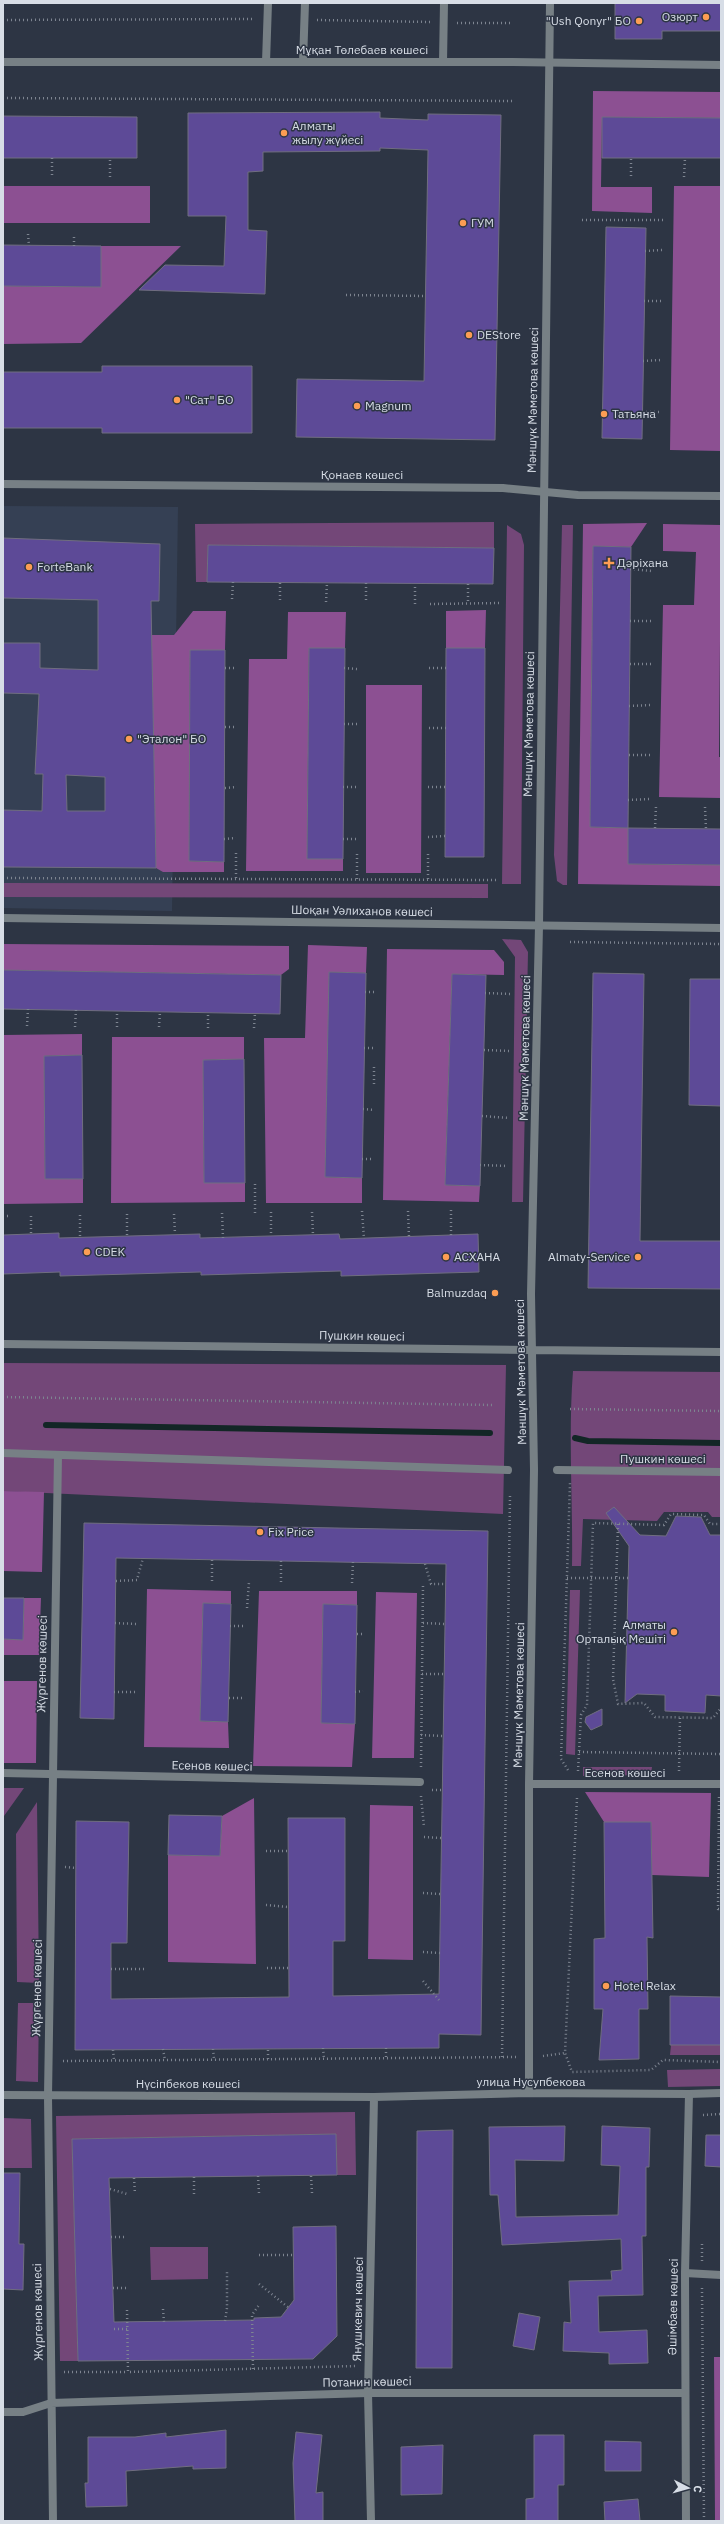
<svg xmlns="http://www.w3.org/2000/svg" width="724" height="2524" font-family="'IBM Plex Sans',sans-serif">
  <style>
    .built { fill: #354054 }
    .green { fill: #734778 }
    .forest { fill: #8c5092 }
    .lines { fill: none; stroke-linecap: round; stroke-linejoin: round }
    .stream { stroke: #132626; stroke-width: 6 }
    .building { fill: #5d4a97; stroke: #706e80; fill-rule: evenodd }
    .path { stroke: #7e8591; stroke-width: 2.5; stroke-dasharray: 1 3; stroke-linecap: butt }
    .service { stroke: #778085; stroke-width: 8 }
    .pedestrian { stroke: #778085; stroke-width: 8 }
    .minor { stroke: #778085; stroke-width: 8 }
    .tertiary { stroke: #778085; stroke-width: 8 }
    .poi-dot { fill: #fc9d53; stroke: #2d3544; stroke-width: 1.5 }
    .labels { text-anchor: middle; stroke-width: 3; stroke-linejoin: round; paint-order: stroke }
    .poi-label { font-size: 12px; fill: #d7dde6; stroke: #2d3544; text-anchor: start }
    .street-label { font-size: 12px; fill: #d7dde6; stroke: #2d3544 }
  </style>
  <rect width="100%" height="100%" fill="#2d3544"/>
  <!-- built -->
  <path class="built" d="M3,506L178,507L172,911L3,908Z"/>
  <!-- green -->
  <path class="green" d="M494,522V548L208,545L207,582H196L195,524Z
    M507,525L521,534L524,545L521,884H502Z
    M562,525H573L567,885H563L557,881L554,855Z
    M3,883L488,884V898L3,897Z
    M502,939L521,940L528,952L523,1202H512L515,957Z
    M3,1363L506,1365L503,1514L3,1491Z
    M573,1371L721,1372V1517H712L708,1512H664L657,1521L583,1519L581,1566H572C573,1501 568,1436 573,1371Z
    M570,1590H580L575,1755L566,1754Z
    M583,1767H652L651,1775L583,1776Z
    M3,1788H24L4,1816H3Z
    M37,1802L39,1983L17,1982L16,1834Z
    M18,2003H39L38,2082L16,2081Z
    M671,2045H721V2055H670Z
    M721,2069V2086L668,2087L667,2070Z
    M355,2112L356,2175H337L336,2134L72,2139L78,2361H60L56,2116Z
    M3,2118L31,2119L32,2168H3Z
    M150,2247H208V2279L151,2280Z"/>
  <!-- forest -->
  <path class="forest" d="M593,91L721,92V118L602,117L601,187H652V213L592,211Z
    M3,186H150V223H3Z
    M674,186H721V451L670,450Z
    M3,245V286L101,287V246H181L81,343L3,344Z
    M647,523L631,547L593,546L590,827L628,828V864L721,865V886L578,884L583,524Z
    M663,524L721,525L719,757H721V798L659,797L663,605H694L696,552L663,551Z
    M486,610L485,648H446V611Z
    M193,611H226L225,650H190L189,861L224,862V872H163L156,868L151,635H174Z
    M288,612H346L345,648H309L307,858L343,859V871H246L249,659H287Z
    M366,685H422L421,873H366Z
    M3,944L289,946V969L281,975L3,970Z
    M308,945L367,947L366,973L330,972L325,1177L362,1178V1203H266L264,1038H305Z
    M387,949L494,950L504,962V975L452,974L445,1185L480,1186L479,1202L383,1200Z
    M82,1034V1055L44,1056L45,1179H83V1203L3,1204V1035Z
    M112,1037H244V1059L203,1060L204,1183H245V1202L111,1203Z
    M3,1491L44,1492L42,1572L3,1571Z
    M147,1589L231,1591V1604L203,1603L200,1721L228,1722L229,1748L144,1747Z
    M259,1591H357V1605L323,1604L321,1723L355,1724L352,1767L253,1766Z
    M376,1592L417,1593L414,1758H372Z
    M24,1598H41L39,1655H3V1639H23Z
    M3,1681H37L36,1763H3Z
    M585,1792L711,1793L709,1877L652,1875L651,1822H604Z
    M254,1798L256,1964L168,1962V1855L220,1856L222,1816Z
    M370,1805L413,1806V1960L368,1959Z
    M714,2357H721V2521H715Z"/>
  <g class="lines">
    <!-- stream -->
    <path class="stream" d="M46,1425L490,1433
      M575,1438L588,1441L721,1443"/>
  </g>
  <!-- building -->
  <path class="building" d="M615,3H721V31H662V39H615Z
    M380,112V118L428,120V114L501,115L495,440L296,437L297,379L424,381L428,150L380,148V151L263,152V171L248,172V230L267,231L265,294L139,290L165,265L224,266L226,216H188V113Z
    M3,116L137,117V158H3Z
    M602,117L721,118V158H602Z
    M606,227L646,228L642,439L602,438Z
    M3,245L101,246V287L3,286Z
    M102,366H252V433H102V428H3V372H102Z
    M3,538L160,544L159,601H151L156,868L3,867V810L42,811L43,774H35L39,694L3,693V643H40V668L98,670V600L3,598ZM66,775L105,777V811H67Z
    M208,545L494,548L493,584L207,582Z
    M593,546L631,547L628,828L590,827Z
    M309,648H345L343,859H307Z
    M446,648H485L484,857H445Z
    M190,650H225L224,862L189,861Z
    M628,828L721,829V865L628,864Z
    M3,970L281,975L280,1014L3,1009Z
    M329,972L366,973L362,1178L325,1177Z
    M593,973L644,974L640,1241H721V1289L588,1288Z
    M452,974L486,975L480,1186L445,1185Z
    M690,979H721V1106L689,1105Z
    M82,1055L83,1179H45L44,1056Z
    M244,1059L245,1183H204L203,1060Z
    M59,1233V1238L200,1234V1238L339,1234L340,1239L478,1234L479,1272L341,1276V1271L201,1275V1272L60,1276V1272L3,1274V1235Z
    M614,1507L640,1535L666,1536L676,1516L701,1517L710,1535H721V1696L706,1695L705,1713L665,1711V1695L637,1694L625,1703L629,1546L606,1513Z
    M84,1523L488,1531L481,2035L439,2034V2048L75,2050L76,1821L129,1822L127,1943H111V1999L289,1997L288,1818H345V1941H333V1996L439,1994L446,1564L116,1558L114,1719L80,1718Z
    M3,1598H24L23,1640L3,1639Z
    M203,1603L231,1604L228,1722L200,1721Z
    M323,1604L357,1605L355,1724L321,1723Z
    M602,1709V1725L591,1730L585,1722L586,1717Z
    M169,1815L222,1816L220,1856L168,1855Z
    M604,1822H651L653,1938L647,1937L648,2009H639V2059L599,2060L603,2009H594V1939L605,1938Z
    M670,1996L721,1997V2045H670Z
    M565,2126L564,2161L515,2160L516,2217L618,2215L620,2166L601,2165L602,2126L650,2128L649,2167H646V2236H642L643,2295L598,2296L599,2332L647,2330L648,2363L609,2364V2353L563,2351L564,2322L571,2323L569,2281L612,2280L611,2271L622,2270L621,2239L502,2245L498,2195H490L489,2127Z
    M453,2130L452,2368H416L417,2131Z
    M336,2134L337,2175L109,2178L114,2322L254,2320V2318L281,2317L294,2300L293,2227L336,2226L337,2336L313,2359L78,2361L72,2139Z
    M706,2135H721V2167L705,2166Z
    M3,2173H20L19,2244H24L23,2290L3,2289Z
    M519,2313L540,2317L534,2350L513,2346Z
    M226,2430V2468L193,2469V2466L126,2471L127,2506L86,2507L85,2483H88V2437H135L166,2433V2437Z
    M296,2432L322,2435L316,2493L323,2492V2521H295L293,2463Z
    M534,2435H564V2485H558V2521H526V2499L534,2498Z
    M605,2441L641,2442V2471H605Z
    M443,2445L442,2494L401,2495V2447Z
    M638,2499L640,2521H605L604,2502Z"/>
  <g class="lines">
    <!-- path -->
    <path class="path" d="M3,20L254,19
      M317,20L430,22
      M457,23H513
      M3,98L512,101
      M52,158V177
      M631,176V158
      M110,177V158
      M684,177L685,158
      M582,220H664
      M28,234L29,246
      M74,246V235
      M645,251L663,250
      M346,295L425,296
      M644,301H662
      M643,361L662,360
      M642,412H661
      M630,569L652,571
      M366,583V602
      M468,584V603
      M232,599L233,582
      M280,600V582
      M326,602L327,583
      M415,604V584
      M430,604L501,603
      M630,621H651
      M630,664H651
      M225,668H237
      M344,668L357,669
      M429,668H446
      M629,706L651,705
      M344,724H357
      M225,727H237
      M429,728H446
      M629,755H650
      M343,787H357
      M428,787H446
      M225,788L237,787
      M628,800L650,799
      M705,807L706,829
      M655,828L656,806
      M428,837L446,836
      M224,839L236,838
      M343,839H357
      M236,853V879
      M357,854V879
      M3,878L497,880
      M428,879V852
      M570,942L721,944
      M365,992H376
      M485,993L511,994
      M3,1026H5
      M27,1026L28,1009
      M75,1027L76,1010
      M117,1027V1011
      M159,1027L160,1012
      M208,1028V1013
      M254,1028L255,1013
      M364,1048H375
      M484,1050L510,1051
      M374,1067V1084
      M363,1109L374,1110
      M482,1116L509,1118
      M362,1159H373
      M480,1165L508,1166
      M255,1184V1213
      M451,1210V1236
      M362,1211L364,1239
      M408,1211L409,1237
      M271,1212V1236
      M312,1212L313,1235
      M222,1213L223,1238
      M127,1214V1236
      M174,1214L175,1234
      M80,1215V1237
      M3,1216H9
      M31,1216V1234
      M3,1397L492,1405
      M570,1409L721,1411
      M618,1524L613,1679L618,1704L644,1703L655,1717L713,1718L721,1708
      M425,1564L431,1584H446
      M567,1578H628
      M116,1581L137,1580L143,1558
      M212,1581V1560
      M281,1582V1561
      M352,1583L353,1562
      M247,1608L249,1582
      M115,1623L136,1624
      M423,1623L445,1624
      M230,1626H246
      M357,1634H364
      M422,1674H444
      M114,1692H136
      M355,1692L363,1691
      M229,1698H245
      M421,1735L442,1736
      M579,1752L721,1754
      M421,1767L423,1584
      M568,1770L561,1759L570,1483
      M578,1771L581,1715L587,1705L593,1523L664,1525L671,1514L704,1515L710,1524H721
      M679,1771L680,1718
      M432,1790H441
      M421,1796L424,1827
      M719,1797L718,1909H721
      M577,1798L565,2053L572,2072L651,2070L663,2060L721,2062
      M424,1837L441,1838
      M266,1851H288
      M65,1867L76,1868
      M423,1893L440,1894
      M266,1905L288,1907
      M423,1952L440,1953
      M267,1968H288
      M111,1969H144
      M423,1981L439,2000
      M323,2048L324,2059
      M386,2048V2058
      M163,2049L165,2060
      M213,2049L214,2059
      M113,2050L114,2060
      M543,2056L565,2053
      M502,2057L510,1496
      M268,2059V2049
      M63,2061L516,2057
      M703,2115L721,2114
      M258,2176L259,2193
      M311,2176L312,2193
      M134,2178L135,2194
      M110,2189L127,2194
      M194,2194V2177
      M111,2237H127
      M702,2244V2261
      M259,2255H294
      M259,2284L289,2308
      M113,2288H127
      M702,2288L704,2521
      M163,2309L164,2322
      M127,2310L128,2372L356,2366
      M225,2321L227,2308V2272
      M114,2329H127
      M253,2369L252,2315L259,2305
      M64,2372H128"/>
    <!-- service -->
    <path class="service" d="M266,62L268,3
      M303,62L305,3
      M443,62L444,3
      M685,2273L721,2275"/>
    <!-- pedestrian -->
    <path class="pedestrian" d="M3,1453L508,1470
      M557,1470L721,1472"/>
    <!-- minor -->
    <path class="minor" d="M3,62H513L721,65
      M3,484L503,488L578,495L721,496
      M3,918L721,928
      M3,1773L420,1782
      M529,1784H721
      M689,2094L721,2093
      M3,2095L374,2097
      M3,2412H23L51,2403L368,2393H684
      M53,2521L48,2096L58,1455"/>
    <!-- tertiary -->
    <path class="tertiary" d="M3,1344L721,1352
      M529,2093V1784L534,1470L531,1294L539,926L550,3
      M371,2521L368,2393L374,2097L529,2093L689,2094L685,2273L686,2521"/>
  </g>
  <!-- markers -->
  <g class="poi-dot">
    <circle cx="706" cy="17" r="4"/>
    <circle cx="639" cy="21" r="4"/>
    <circle cx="284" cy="133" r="4"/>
    <circle cx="463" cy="223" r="4"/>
    <circle cx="469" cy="335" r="4"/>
    <circle cx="177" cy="400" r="4"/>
    <circle cx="357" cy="406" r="4"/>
    <circle cx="604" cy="414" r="4"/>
    <path d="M607 557h4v4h4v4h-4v4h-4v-4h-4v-4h4z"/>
    <circle cx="29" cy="567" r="4"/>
    <circle cx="129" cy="739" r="4"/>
    <circle cx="87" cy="1252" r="4"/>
    <circle cx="446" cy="1257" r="4"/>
    <circle cx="638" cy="1257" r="4"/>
    <circle cx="495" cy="1293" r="4"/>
    <circle cx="260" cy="1532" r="4"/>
    <circle cx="674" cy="1632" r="4"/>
    <circle cx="606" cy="1986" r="4"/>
  </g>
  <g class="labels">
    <!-- poi labels -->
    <g class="poi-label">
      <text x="698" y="21" text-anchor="end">Озюрт</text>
      <text x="631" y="25" text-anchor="end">"Ush Qonyr" БО</text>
      <text x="292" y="130">Алматы<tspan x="292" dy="14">жылу жүйесі</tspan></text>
      <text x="471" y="227">ГУМ</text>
      <text x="477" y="339">DEStore</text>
      <text x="185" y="404">"Сат" БО</text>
      <text x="365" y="410">Magnum</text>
      <text x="612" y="418">Татьяна</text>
      <text x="617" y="567">Дәріхана</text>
      <text x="37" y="571">ForteBank</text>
      <text x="137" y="743">"Эталон" БО</text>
      <text x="95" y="1256">CDEK</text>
      <text x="454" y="1261">ACXAHA</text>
      <text x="630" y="1261" text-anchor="end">Almaty-Service</text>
      <text x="487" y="1297" text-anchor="end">Balmuzdaq</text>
      <text x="268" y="1536">Fix Price</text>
      <text x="666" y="1629" text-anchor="end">Алматы<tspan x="666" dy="14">Орталық Мешіті</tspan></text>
      <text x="614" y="1990">Hotel Relax</text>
    </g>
    <!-- street labels -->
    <g class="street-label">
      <text x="362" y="54">Мұқан Төлебаев көшесі</text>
      <text transform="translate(533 400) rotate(-89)" y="4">Мәншүк Мәметова көшесі</text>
      <text x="362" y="479">Қонаев көшесі</text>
      <text transform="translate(529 724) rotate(-89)" y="4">Мәншүк Мәметова көшесі</text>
      <text transform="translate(362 911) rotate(1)" y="4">Шоқан Уәлиханов көшесі</text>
      <text transform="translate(525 1048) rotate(-89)" y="4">Мәншүк Мәметова көшесі</text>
      <text transform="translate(362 1336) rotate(1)" y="4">Пушкин көшесі</text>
      <text transform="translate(521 1372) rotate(-91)" y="4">Мәншүк Мәметова көшесі</text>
      <text x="663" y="1463">Пушкин көшесі</text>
      <text transform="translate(42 1664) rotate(-89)" y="4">Жүргенов көшесі</text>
      <text transform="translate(519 1695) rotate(-89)" y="4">Мәншүк Мәметова көшесі</text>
      <text transform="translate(212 1766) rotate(1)" y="4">Есенов көшесі</text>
      <text x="625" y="1777">Есенов көшесі</text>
      <text transform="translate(37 1988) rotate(-89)" y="4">Жүргенов көшесі</text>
      <text x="531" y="2086">улица Нусупбекова</text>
      <text x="188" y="2088">Нүсіпбеков көшесі</text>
      <text transform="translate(673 2307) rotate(-89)" y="4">Әшімбаев көшесі</text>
      <text transform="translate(358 2309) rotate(-89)" y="4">Янушкевич көшесі</text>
      <text transform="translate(38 2312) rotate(-91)" y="4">Жүргенов көшесі</text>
      <text transform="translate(367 2382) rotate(-1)" y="4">Потанин көшесі</text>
    </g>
  </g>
  <!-- border -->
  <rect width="724" height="2524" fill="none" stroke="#d7dde6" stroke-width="8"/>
  <!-- north arrow -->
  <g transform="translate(688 2488) rotate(96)" stroke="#2d3544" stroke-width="3" paint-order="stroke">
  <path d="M0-3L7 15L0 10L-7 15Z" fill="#d7dde6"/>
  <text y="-6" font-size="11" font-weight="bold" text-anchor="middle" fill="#d7dde6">С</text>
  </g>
</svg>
